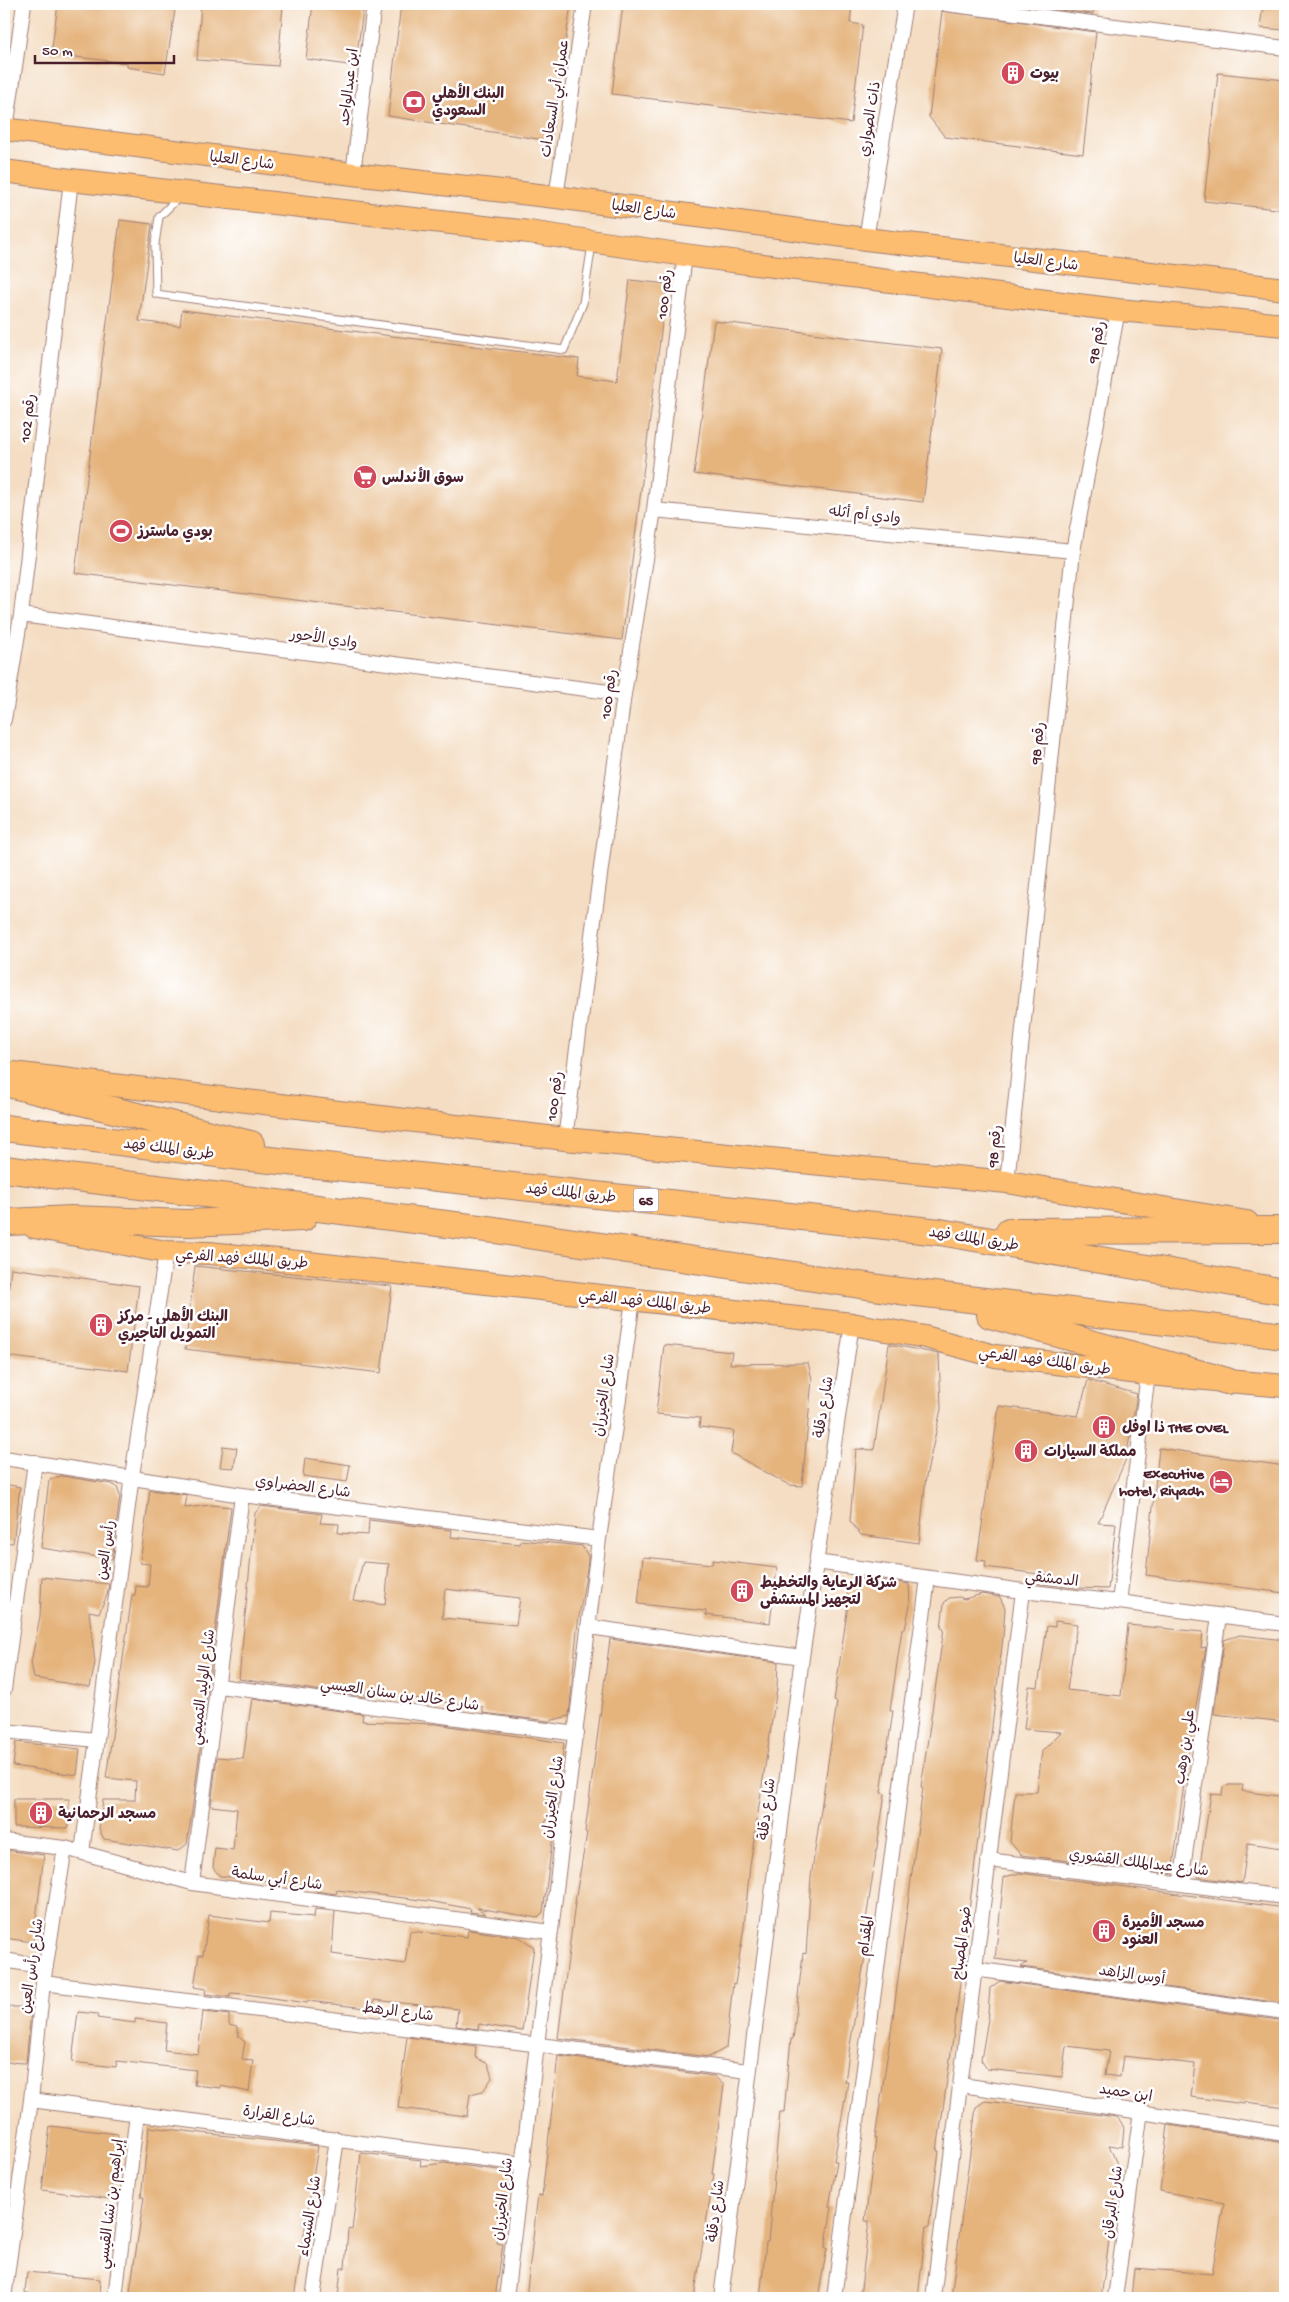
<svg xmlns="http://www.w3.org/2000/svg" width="1289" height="2302" font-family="'Gochi Hand','Playpen Sans Arabic',sans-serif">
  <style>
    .building { fill: #e5b47d; fill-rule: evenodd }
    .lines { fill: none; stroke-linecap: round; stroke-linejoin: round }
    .lane-casing { stroke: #9f7e76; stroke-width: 9 }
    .street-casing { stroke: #9f7e76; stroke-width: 16 }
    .primary-casing { stroke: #9f7e76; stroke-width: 24 }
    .highway-casing { stroke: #9f7e76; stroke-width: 28 }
    .lane { stroke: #fff; stroke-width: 7 }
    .street { stroke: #fff; stroke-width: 14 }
    .primary { stroke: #fcbd6f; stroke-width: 22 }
    .highway { stroke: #fcbd6f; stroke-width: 26 }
    .labels { text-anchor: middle; stroke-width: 5; stroke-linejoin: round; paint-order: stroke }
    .shield { fill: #fff; stroke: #80626b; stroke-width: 1 }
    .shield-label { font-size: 14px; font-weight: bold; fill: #4a1f2b }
    .poi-label { font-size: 15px; font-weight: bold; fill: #4a1f2b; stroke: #fff; text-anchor: start }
    .street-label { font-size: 15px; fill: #4a1f2b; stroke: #fff }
  </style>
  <rect width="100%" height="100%" fill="#fff"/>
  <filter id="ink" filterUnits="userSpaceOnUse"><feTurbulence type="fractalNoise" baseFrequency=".02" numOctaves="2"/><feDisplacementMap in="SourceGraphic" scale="10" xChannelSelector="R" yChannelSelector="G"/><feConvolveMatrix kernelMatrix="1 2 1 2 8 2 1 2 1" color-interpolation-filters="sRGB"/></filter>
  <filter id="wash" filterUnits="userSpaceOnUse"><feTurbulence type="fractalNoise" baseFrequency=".0096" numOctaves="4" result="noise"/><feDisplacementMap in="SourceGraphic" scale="20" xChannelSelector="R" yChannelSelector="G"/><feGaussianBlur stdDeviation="1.12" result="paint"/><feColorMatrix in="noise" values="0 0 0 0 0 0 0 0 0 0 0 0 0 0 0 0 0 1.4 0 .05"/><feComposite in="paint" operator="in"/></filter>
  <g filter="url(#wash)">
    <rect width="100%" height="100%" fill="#f4ddc2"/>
    <g id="blocks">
      <!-- building -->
      <path class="building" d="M58,4H176L165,73L127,67V63L51,54Z
        M201,4H283L278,66L197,60Z
        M313,4H364L355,66L306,59Z
        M401,4H571L551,141L388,116Z
        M623,4H852L850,23L863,25L851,123L612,94Z
        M1012,4H1094L1093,14Z
        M1263,4H1285V30L1260,28Z
        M942,11L1096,32L1083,154L945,137L929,117Z
        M1218,73L1285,80V210L1204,201Z
        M120,220L152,224L139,321L180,326L182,310L579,359L577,376L617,381L630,280L667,284L622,640L75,573Z
        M714,321L942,349L923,502L694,474Z
        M195,1266L392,1286L381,1373L185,1349Z
        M11,1268L139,1286L128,1371L4,1356V1328Z
        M889,1344L939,1354L941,1409L926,1477L919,1543L861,1535L850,1521L856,1449L874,1450Z
        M664,1345L732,1352L730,1364L808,1363L812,1379L802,1486L789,1485L731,1453L734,1431L699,1427L700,1418L656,1414Z
        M1088,1380L1137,1394L1126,1459L1098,1523L1116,1524L1108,1589L1076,1588L1025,1582L1047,1575L985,1567L986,1561L977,1560L999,1406L1078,1416Z
        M223,1446L237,1448L234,1468L220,1467Z
        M1159,1448L1285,1466V1593L1146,1575Z
        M305,1458L350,1465L347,1482L303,1476Z
        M61,1476L112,1484L117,1487L120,1496L112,1559L41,1548L49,1480Z
        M4,1484L20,1487L13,1543L4,1542Z
        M150,1490L187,1495L185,1508L211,1505L231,1507L193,1804L187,1844L178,1851L104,1839L99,1829L103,1800H135L136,1781L106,1778L132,1595H135L136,1586L148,1587L150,1564L140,1563Z
        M261,1506L322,1514L320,1523L339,1524L338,1533L368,1535L369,1520L452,1530L451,1537L520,1544L521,1540L582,1546L588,1556V1561L577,1630L569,1716L549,1721L483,1713V1707L365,1692V1697L239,1679L255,1513ZM363,1562L389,1564L385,1605L353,1600ZM445,1589L520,1598L516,1625L442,1618Z
        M643,1557L712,1564L713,1560L777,1568L770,1623L706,1615V1611L638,1604Z
        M42,1577L109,1584L107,1595L99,1613L89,1611L95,1663L90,1687L34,1678L31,1663L40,1616Z
        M865,1578L909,1584L910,1605L905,1629H902L890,1711H893L881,1793L885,1794L866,1920L871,1921L850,2045L845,2082H848L834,2161H837L829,2207H832L825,2248H827L818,2298H760L766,2242H768L780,2112H784L791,2039H793L803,1953L806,1954L811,1877L837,1702L834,1701L847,1612L848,1581Z
        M982,1594L1000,1597L1005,1608L1003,1638L954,2031L937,2151H939L929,2227H926L918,2298L860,2297L869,2221H865L876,2138H875L892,2025L923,1788L921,1787L944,1628H941L944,1603L949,1598L959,1597L964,1599Z
        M1055,1621L1077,1624L1067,1690L1121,1696L1128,1625L1203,1632L1201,1648L1206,1647L1188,1754L1172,1874L1021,1855L1010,1842L1015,1792H1037L1042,1751L1061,1732L1024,1729L1029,1686L1038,1687L1047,1626L1055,1627Z
        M1240,1635L1285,1640V1722L1214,1714L1224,1640Z
        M610,1639L778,1662L777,1688L750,1865L744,1927L735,1984L733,1983L726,2048L709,2057L558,2038L576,1895L587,1833L585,1832Z
        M252,1699L363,1714L362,1721L436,1724L564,1743L557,1804L543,1826L554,1828L543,1912L537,1918L477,1908L486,1914L470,1912L471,1909L429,1901L337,1890L336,1894L316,1891L317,1886L284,1884V1882L220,1876L213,1868L215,1848L233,1850L237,1809L211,1806L217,1757L243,1759Z
        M16,1742L80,1749L77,1775L13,1766Z
        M1229,1785H1243L1242,1791L1285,1797V1825L1282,1848L1248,1843L1242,1883L1198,1877L1211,1794L1222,1795L1223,1787Z
        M14,1799H69L68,1828L14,1827Z
        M4,1850L44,1855L33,1942L4,1938Z
        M1020,1873L1285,1908V1964L1281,2003L1021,1967L1027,1963L995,1959L1004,1877Z
        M315,1909L335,1911L332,1954L405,1964L410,1931L467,1937L468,1930L519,1937L534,1947L522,2031L479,2024L478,2029L456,2026L458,2009L374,2000L373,2009L308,2001L307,2003L245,1994L230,1993V1997L205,1994L206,1989L194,1987L199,1955H203L209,1915L269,1923L270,1913L314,1917Z
        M1000,1981L1285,2021V2107L1245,2102L1244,2104L1191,2097L1195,2064L1123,2056L1120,2077L1105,2075L1109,2051L1066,2046L1062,2077L987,2069L981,2060L989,2013H988L990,1988Z
        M4,2007H27L31,2011L26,2063L4,2062Z
        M78,2012L98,2014L97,2018L135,2023V2019L167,2023L164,2050L198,2054L203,2012L229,2015V2025L237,2027L239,2037L245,2042L242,2059L253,2060L249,2092L221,2086V2088L194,2085L196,2070L117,2061L116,2067L72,2062Z
        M407,2037L476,2046L475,2057L488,2064L492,2078L483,2091L470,2094L467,2116L398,2108Z
        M558,2056L714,2076L724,2085L712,2174H714L694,2298H526L538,2195L542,2196Z
        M985,2101L1117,2117L1121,2122L1124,2128L1122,2147L1109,2145L1119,2169L1101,2298H951L976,2107Z
        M1168,2125L1285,2143V2262L1279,2298H1131L1134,2268L1212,2274L1224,2203L1160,2191Z
        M50,2126L118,2134L110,2199L42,2190Z
        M149,2127L318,2146L294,2298H129L144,2197H141Z
        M361,2153L421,2160L420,2166L444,2163L505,2171L511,2179L506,2204H503L497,2243L503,2244L495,2298H338L341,2268H345L348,2229L352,2230Z
        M27,2272L100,2279L99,2298H28L29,2293H25Z"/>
    </g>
  </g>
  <g filter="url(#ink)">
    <use href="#blocks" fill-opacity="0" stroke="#9f7e76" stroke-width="1"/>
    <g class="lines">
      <!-- lane casing -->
      <g class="lane-casing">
        <path id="lane" d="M179,197L159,217L155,244L156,294L564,350L583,303L592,244"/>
      </g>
      <!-- street casing -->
      <g class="street-casing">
        <path id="street" d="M946,4L1285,48
          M6,129L24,4
          M353,174L374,4
          M556,197L585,4
          M866,239L905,4
          M654,510L1073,551
          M21,615L624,694
          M4,720L21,615L71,180
          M565,1139L624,694L654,510L685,255
          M1007,1182L1073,551L1118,310
          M4,1458L242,1495L599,1539
          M816,1562L1023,1591L1119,1602L1285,1624
          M1119,1602L1148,1374
          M589,1627L802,1657
          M219,1686L577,1734
          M4,1690L35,1462
          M4,1731L97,1740
          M4,1841L65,1848L192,1883L550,1932
          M82,1852L132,1476L166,1252
          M988,1860L1285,1897
          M192,1883L242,1495
          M1181,1883L1219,1616
          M4,1960L46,1967
          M974,1969L1285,2012
          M43,1983L748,2071
          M962,2085L1285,2134
          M31,2100L523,2164
          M4,2298L31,2100L43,1983L65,1848
          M115,2298L137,2113
          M313,2298L337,2139
          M506,2298L599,1539L633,1300
          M721,2298L802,1657L852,1324
          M834,2298L928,1578
          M933,2298L1023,1591
          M1115,2298L1141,2111"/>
      </g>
      <!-- primary casing -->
      <g class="primary-casing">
        <path id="primary" d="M4,129L353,174L556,197L866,239L1285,289
          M4,171L71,180L529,232L685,255L1118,310L1285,325
          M4,1072L565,1139L1007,1182L1247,1222
          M34,1227L166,1252L209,1253L308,1263L852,1324L925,1337L995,1356L1148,1374L1285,1386"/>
      </g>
      <!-- highway casing -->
      <g class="highway-casing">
        <path id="highway" d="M4,1083L251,1144
          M4,1128L242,1157L940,1232L1285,1292
          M4,1169L495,1230L900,1291L1285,1336
          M9,1222L71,1219L188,1223L303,1218
          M1009,1231L1285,1230
          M990,1315L1227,1381"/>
      </g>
      <!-- lane -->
      <use href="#lane" class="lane"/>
      <!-- street -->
      <use href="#street" class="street"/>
      <!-- primary -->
      <use href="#primary" class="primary"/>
      <!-- highway -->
      <use href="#highway" class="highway"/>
    </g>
  </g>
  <!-- icons -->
  <defs>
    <g id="building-disc" transform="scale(1.25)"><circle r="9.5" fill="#d1495b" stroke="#fff"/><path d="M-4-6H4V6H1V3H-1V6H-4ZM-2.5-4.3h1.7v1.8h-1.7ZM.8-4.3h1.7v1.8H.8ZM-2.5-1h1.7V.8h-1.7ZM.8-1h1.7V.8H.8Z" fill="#fff"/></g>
    <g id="bank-disc" transform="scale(1.25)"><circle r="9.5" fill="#d1495b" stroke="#fff"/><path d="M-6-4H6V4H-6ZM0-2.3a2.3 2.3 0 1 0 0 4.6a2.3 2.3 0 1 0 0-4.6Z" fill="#fff"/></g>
    <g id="supermarket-disc" transform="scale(1.25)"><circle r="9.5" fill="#d1495b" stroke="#fff"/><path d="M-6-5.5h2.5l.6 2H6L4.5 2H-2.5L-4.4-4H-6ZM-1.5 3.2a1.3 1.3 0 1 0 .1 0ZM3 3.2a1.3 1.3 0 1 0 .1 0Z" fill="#fff"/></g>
    <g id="stadium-disc" transform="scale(1.25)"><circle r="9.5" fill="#d1495b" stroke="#fff"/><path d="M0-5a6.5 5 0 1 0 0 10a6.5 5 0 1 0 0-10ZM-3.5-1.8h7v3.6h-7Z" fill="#fff"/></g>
    <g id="hotel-disc" transform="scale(1.25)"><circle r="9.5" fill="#d1495b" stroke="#fff"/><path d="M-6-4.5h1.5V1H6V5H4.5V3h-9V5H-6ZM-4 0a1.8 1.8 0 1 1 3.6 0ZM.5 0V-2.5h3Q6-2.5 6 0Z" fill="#fff"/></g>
  </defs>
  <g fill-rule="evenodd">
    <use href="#building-disc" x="1013" y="73"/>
    <use href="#bank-disc" x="414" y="102"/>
    <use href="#supermarket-disc" x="365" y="477"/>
    <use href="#stadium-disc" x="121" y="531"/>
    <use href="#building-disc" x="101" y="1325"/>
    <use href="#building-disc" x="1104" y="1427"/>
    <use href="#building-disc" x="1026" y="1451"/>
    <use href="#hotel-disc" x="1221" y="1482"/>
    <use href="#building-disc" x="742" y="1591"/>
    <use href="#building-disc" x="41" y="1813"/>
    <use href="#building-disc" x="1104" y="1931"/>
  </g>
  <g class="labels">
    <!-- shield labels -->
    <rect class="shield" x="633.5" y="1188.5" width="25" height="23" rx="4"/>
    <g class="shield-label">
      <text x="646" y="1205">65</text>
    </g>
    <!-- poi labels -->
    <g class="poi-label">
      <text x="1030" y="78">بيوت</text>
      <text x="432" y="98">البنك الأهلي<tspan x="432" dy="17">السعودي</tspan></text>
      <text x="382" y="482">سوق الأندلس</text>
      <text x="138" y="536">بودي ماسترز</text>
      <text x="118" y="1321">البنك الأهلي - مركز<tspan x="118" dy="17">التمويل التاجيري</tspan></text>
      <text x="1122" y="1432">ذا اوفل THE OVEL</text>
      <text x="1044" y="1456">مملكة السيارات</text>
      <text x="1204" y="1478" text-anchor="end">Executive<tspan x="1204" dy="17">hotel, Riyadh</tspan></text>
      <text x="760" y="1587">شركة الرعاية والتخطيط<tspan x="760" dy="17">لتجهيز المستشفى</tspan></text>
      <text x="58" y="1818">مسجد الرحمانية</text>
      <text x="1122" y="1927">مسجد الأميرة<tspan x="1122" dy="17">العنود</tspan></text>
    </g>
    <!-- street labels -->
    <g class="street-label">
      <text transform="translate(348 87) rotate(-83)" y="5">ابن عبدالواحد</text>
      <text transform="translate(554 98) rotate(-81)" y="5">عمران أبي السعادات</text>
      <text transform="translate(869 119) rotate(-81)" y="5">ذات الصواري</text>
      <text transform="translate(242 160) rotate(7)" y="5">شارع العليا</text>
      <text transform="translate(644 209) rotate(8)" y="5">شارع العليا</text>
      <text transform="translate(1046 261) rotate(7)" y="5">شارع العليا</text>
      <text transform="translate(664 294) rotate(-83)" y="5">رقم 100</text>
      <text transform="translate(1096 342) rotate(-79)" y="5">رقم 98</text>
      <text transform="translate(27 418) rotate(-83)" y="5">رقم 102</text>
      <text transform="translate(865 514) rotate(6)" y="5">وادي أم أثله</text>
      <text transform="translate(324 638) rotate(8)" y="5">وادي الأحور</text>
      <text transform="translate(608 694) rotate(-82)" y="5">رقم 100</text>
      <text transform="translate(1037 743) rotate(-84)" y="5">رقم 98</text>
      <text transform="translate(554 1096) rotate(-82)" y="5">رقم 100</text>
      <text transform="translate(994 1146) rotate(-84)" y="5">رقم 98</text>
      <text transform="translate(169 1148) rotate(7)" y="5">طريق الملك فهد</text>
      <text transform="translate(571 1192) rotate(6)" y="5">طريق الملك فهد</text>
      <text transform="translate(974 1238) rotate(9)" y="5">طريق الملك فهد</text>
      <text transform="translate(242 1258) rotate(4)" y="5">طريق الملك فهد الفرعي</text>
      <text transform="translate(645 1301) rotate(6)" y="5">طريق الملك فهد الفرعي</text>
      <text transform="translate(1045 1360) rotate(8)" y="5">طريق الملك فهد الفرعي</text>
      <text transform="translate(603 1395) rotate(-82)" y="5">شارع الخيزران</text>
      <text transform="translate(823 1407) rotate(-81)" y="5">شارع دقلة</text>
      <text transform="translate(303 1486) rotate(7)" y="5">شارع الحضراوي</text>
      <text transform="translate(105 1550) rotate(-82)" y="5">رأس العين</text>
      <text transform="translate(1052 1578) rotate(6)" y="5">الدمشقي</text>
      <text transform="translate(202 1687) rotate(-83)" y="5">شارع الوليد التميمي</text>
      <text transform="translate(400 1694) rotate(8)" y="5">شارع خالد بن سنان العبسي</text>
      <text transform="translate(1184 1747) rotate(-82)" y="5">علي بن وهب</text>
      <text transform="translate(552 1797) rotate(-82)" y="5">شارع الخيزران</text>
      <text transform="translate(766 1809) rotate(-83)" y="5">شارع دقلة</text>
      <text transform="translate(1139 1862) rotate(7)" y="5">شارع عبدالملك القشوري</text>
      <text transform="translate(277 1878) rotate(8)" y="5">شارع أبي سلمة</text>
      <text transform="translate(865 1936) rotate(-83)" y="5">المقدام</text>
      <text transform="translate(961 1943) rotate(-83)" y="5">ضوء المصباح</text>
      <text transform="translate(31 1966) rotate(-82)" y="5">شارع رأس العين</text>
      <text transform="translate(1132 1974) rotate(8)" y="5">أوس الزاهد</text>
      <text transform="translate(398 2011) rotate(7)" y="5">شارع الرهط</text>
      <text transform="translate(1126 2092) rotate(9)" y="5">ابن حميد</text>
      <text transform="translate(279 2115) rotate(8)" y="5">شارع القرارة</text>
      <text transform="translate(502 2199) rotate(-83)" y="5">شارع الخيزران</text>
      <text transform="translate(1112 2202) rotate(-82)" y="5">شارع البرقان</text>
      <text transform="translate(110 2204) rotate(-83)" y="5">إبراهيم بن نشا القيسي</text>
      <text transform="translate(715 2211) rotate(-83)" y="5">شارع دقلة</text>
      <text transform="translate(309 2216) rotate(-81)" y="5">شارع الشيماء</text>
    </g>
  </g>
  <!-- margin -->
  <rect width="1289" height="2302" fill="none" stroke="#fff" stroke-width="20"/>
  <!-- scale -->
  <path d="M35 55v8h139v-8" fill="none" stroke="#4a1f2b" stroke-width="2.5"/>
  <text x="42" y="55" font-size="15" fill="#4a1f2b" stroke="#ffffff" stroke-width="4" paint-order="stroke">50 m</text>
</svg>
